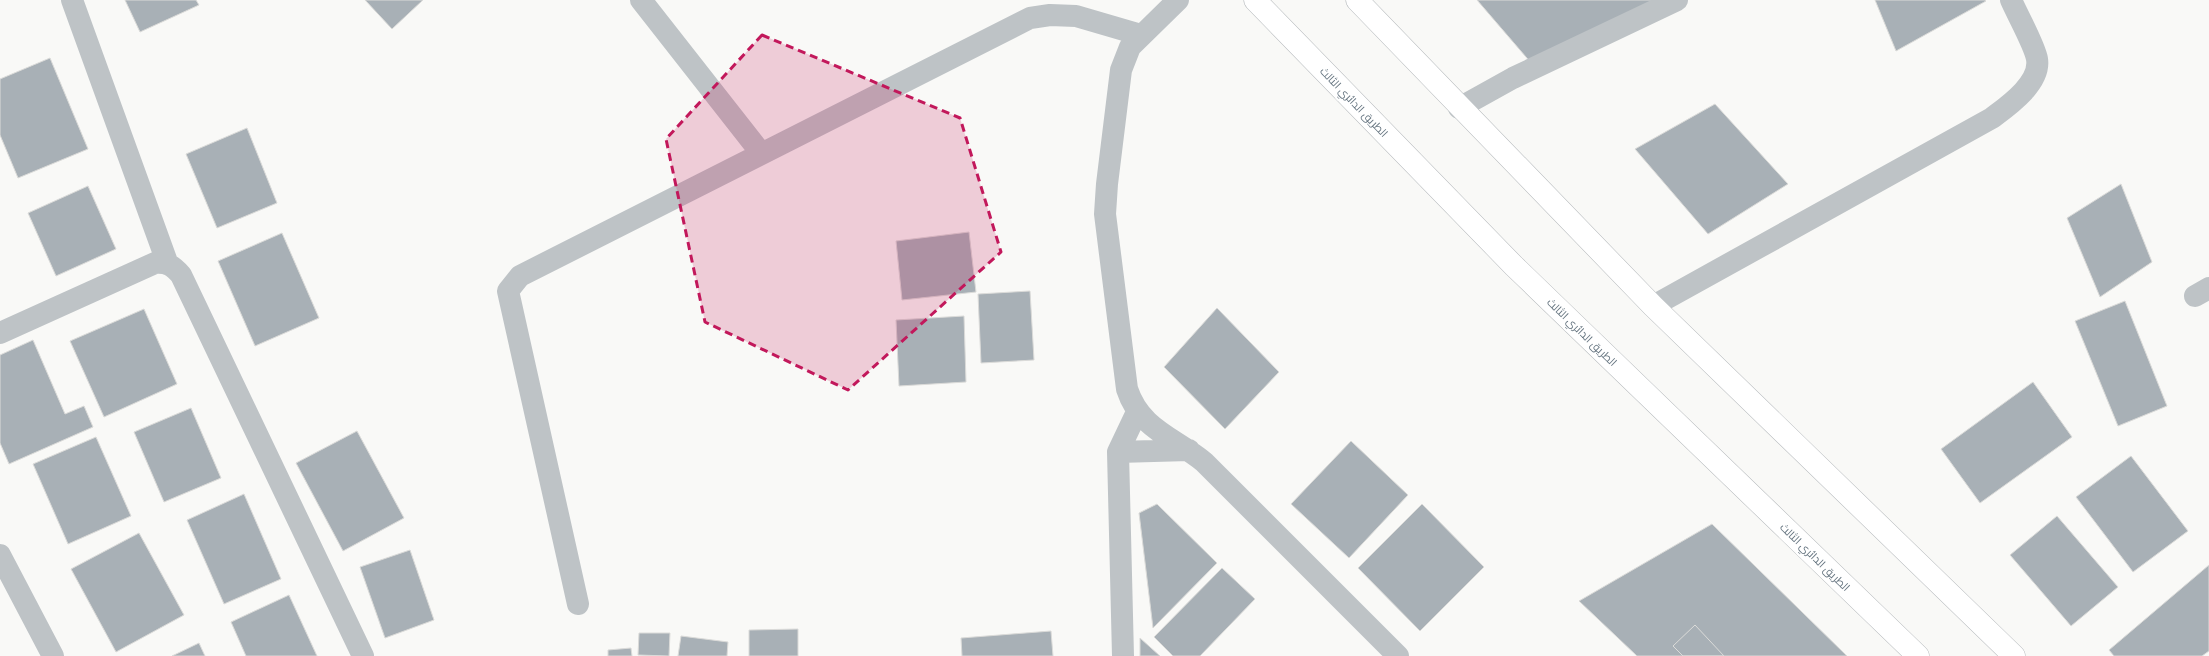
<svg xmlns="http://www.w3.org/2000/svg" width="2209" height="656" font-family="'Public Sans',Cairo,sans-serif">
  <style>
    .building { fill: #a8b0b6; stroke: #dbdbd9 }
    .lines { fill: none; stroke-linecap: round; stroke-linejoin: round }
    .trunk-casing { stroke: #b4b8bb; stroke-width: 23 }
    .minor { stroke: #bec3c6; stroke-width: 22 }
    .trunk { stroke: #fff; stroke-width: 22 }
    .marked { fill: #c2185b; fill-opacity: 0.2; stroke: #c2185b; stroke-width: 3; stroke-dasharray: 8 5; stroke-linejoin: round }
    .labels { text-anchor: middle; stroke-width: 4; stroke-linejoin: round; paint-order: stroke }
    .street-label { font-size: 11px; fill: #667580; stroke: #fff }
  </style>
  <rect width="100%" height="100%" fill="#f9f9f7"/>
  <!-- building -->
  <path class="building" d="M125,0H196L199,5L140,32Z
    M365,0H423L392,29Z
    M1477,0H1661L1532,64Z
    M1875,0H1985L1986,1L1896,51Z
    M50,58L88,149L18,178L0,135V79Z
    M1715,104L1788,184L1708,234L1635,149Z
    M247,128L277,203L217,228L186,154Z
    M2121,184L2152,262L2100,297L2067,218Z
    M88,186L116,249L56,276L28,213Z
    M969,232L976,292L902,300L896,241Z
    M282,233L319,318L255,346L218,261Z
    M1030,291L1034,360L981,363L978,294Z
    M2125,301L2167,406L2118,426L2075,321Z
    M1217,308L1279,372L1225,429L1164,367Z
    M144,309L177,384L104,417L70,341Z
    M964,316L966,382L899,386L896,320Z
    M33,340L65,414L84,406L93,427L9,464L0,443V355Z
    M2033,382L2072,437L1980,503L1941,449Z
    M191,408L221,478L164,502L134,432Z
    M357,431L404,518L343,551L296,463Z
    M96,437L131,516L68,544L33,464Z
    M1351,441L1408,495L1349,558L1291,504Z
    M2131,456L2188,531L2133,572L2076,497Z
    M244,494L281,579L224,604L187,520Z
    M1157,504L1217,563L1153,628L1139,513Z
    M1422,504L1484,567L1420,631L1358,568Z
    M2057,516L2118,587L2071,626L2010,555Z
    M1712,524L1847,656H1637L1579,601Z
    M139,533L184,615L116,652L71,569Z
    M410,550L434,620L385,638L360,567Z
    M2209,565V651L2202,656H2114L2109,650Z
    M1222,568L1255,599L1200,656H1173L1154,637Z
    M289,595L317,656H246L231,622Z
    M1695,625L1724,656H1683L1673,646Z
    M798,629V656H749V630Z
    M1051,631L1053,656H962L961,638Z
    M639,633H670L669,656L638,655Z
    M681,636L728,642L727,656H678Z
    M1140,638L1160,656H1140Z
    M199,643L205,656H172Z
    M631,648L632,656H608V650Z"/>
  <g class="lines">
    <!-- trunk casing -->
    <g class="trunk-casing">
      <path id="trunk" d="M1255,0L1514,266L1918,656
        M1357,0L1653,306L2014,656"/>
    </g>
    <!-- minor -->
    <path class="minor" d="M72,0L167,262
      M641,0L761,153
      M1178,0L1130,47L1121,70L1107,184L1105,214L1127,389C1140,429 1173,437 1204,462L1398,656
      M1459,108L1513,78L1677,0
      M2195,296L2209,288
      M1653,306L1992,118C2008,106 2041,83 2037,59C2035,46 2017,14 2011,0
      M0,333L155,263C168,262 173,266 181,275L363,656
      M1118,452L1189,450
      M0,555L53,656
      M578,604L508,291L520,276L1030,18L1050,15L1076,16L1141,35
      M1123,656L1118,452L1137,412"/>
    <!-- trunk -->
    <use href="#trunk" class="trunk"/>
  </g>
  <!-- marked area -->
  <path class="marked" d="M762,35L960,118L1001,252L848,390L705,322L666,139Z"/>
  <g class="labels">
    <!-- street labels -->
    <g class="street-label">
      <text transform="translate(1354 102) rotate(46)" y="4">الطريق الدائري الثالث</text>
      <text transform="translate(1582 332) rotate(44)" y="4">الطريق الدائري الثالث</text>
      <text transform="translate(1815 557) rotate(44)" y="4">الطريق الدائري الثالث</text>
    </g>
  </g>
</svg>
